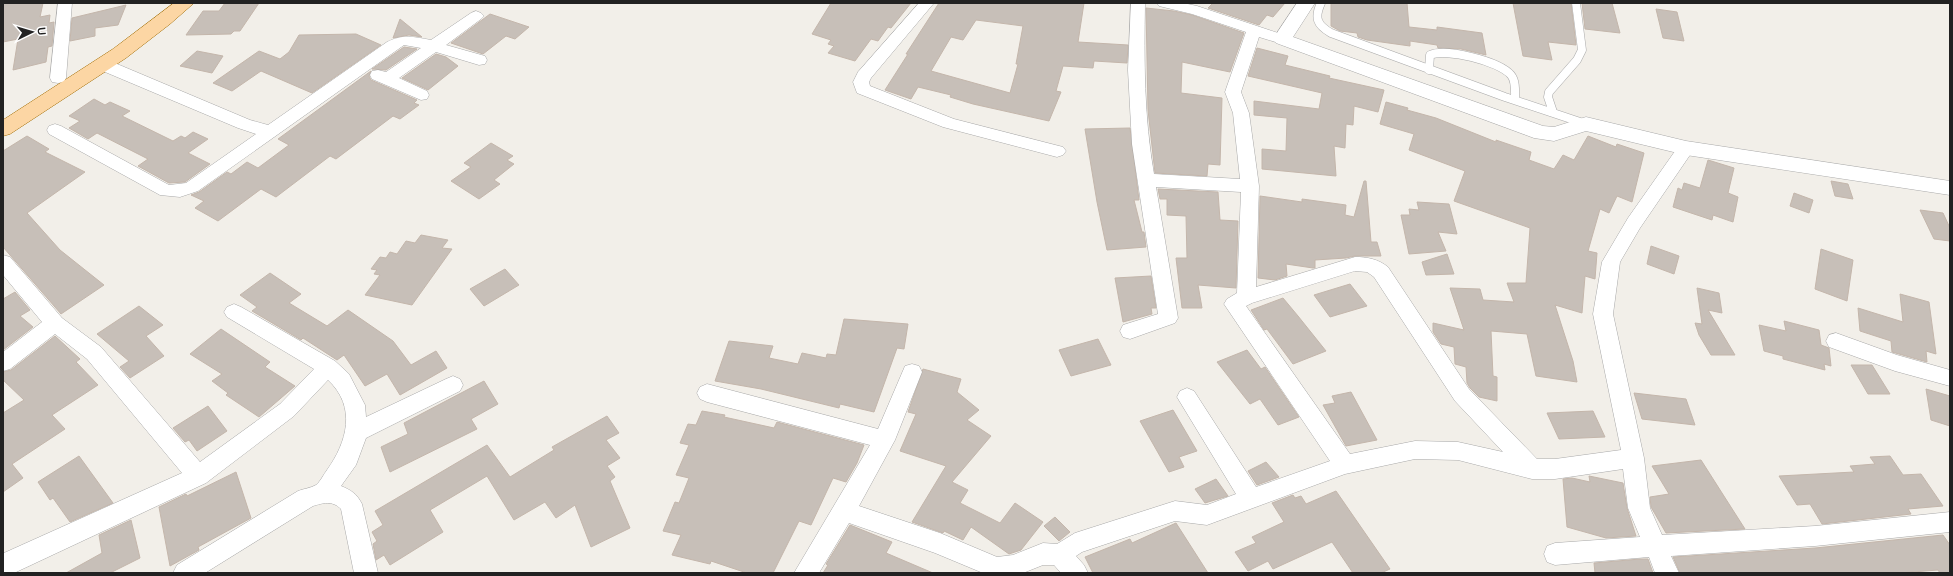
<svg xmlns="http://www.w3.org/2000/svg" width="1953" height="576" font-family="'Nunito Sans',sans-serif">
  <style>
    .building { fill: #c7bfb8; stroke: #c4b6ab; fill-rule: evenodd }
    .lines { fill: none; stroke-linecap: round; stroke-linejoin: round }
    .service-casing { stroke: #a9a9a9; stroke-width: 9 }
    .minor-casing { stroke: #a9a9a9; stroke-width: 1 }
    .tertiary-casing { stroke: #a9a9a9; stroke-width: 1 }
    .primary-casing { stroke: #a06b00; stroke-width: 1 }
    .service { stroke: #fff; stroke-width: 8 }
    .minor { fill: #fff; fill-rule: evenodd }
    .tertiary { fill: #fff; fill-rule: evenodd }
    .primary { fill: #fcd6a4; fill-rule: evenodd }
  </style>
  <rect width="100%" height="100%" fill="#f2efe9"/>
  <!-- building -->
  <path class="building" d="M3,3H43L40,17L50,15L49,23L54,22L52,46L48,47L46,62L13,70L18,39L3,42Z
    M225,3H259L240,31H234L231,34L186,35L203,11H219Z
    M831,3H911L891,28L888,27L878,41L871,39L855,61L828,53L834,46L828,44L831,40L812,34Z
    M939,3H1084L1078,42L1128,45L1127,63L1094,61L1093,68L1063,66L1056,91L1061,92L1049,121L973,104L950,97L951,95L918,87L911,99L885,90L908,54H906ZM976,20L1023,26L1016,64H1018L1010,93L931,71L951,37L963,40Z
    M1213,3H1285L1273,17L1267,15L1259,25L1208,8Z
    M1331,3H1407L1409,27L1437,30V27L1482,33L1486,55L1461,49L1438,48L1437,45L1410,41V46L1367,40L1358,37L1357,33L1340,31L1331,26Z
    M1513,3H1571L1576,45L1548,42L1552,60L1523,56Z
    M1582,3H1612L1620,33L1585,29Z
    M126,5L118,25L95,28V36L70,41L72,18Z
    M1146,8L1174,11L1192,15L1244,33L1230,72L1182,62L1181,93L1222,98L1220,165L1208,164L1207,176L1155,173L1148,110Z
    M1656,9L1677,12L1684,41L1663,38Z
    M490,14L529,27L515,39L506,36L483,54L451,43Z
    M400,19L422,37L409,35L393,38Z
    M356,34L381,45L312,93L261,71L232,91L213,83L259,51L280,59L289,52L299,35Z
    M404,47L417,49L386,70L372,69Z
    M1257,48L1288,56L1285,65L1330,76L1329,78L1384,90L1378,112L1354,106L1353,125L1346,124L1345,148L1334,146L1336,176L1262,169V149L1286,151L1287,118L1254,115V101L1319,109L1322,93L1248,76Z
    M197,51L223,56L212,73L180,66Z
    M436,54L446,57L458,66L428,90L402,78Z
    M371,71L369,76L371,80L417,100L414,103L419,105L400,119L393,116L336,159L330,156L276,197L261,189L218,221L195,208L204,201L191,195L199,192L227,172L231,174L247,162L258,168L289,145L278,139Z
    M94,99L105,105L110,102L130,111L122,116L173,141L181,136L185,138L193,132L208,139L188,153L210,164L185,182L169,183L138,166L148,159L97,133L88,139L69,128L80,121L69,116Z
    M1386,102L1408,108L1407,110L1436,118L1496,142V140L1531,152L1529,160L1554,169L1563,155L1574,160L1588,136L1616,147L1617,144L1644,153L1632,202L1617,196L1609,213L1600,209L1588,251L1597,253L1595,279L1585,276L1582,313L1555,305L1573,361L1577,382L1536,376L1527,334L1491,331L1493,376L1497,377V401L1479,397L1470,388L1467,383L1466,367L1455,364L1454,347L1441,344L1433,332V323L1464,330L1450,288L1480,289L1483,300L1514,302L1507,283H1526L1530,228L1454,201L1465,171L1409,150L1414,134L1380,124Z
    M1130,128L1139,200H1134L1142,232H1144L1146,247L1107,250L1097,202L1085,129Z
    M27,136L49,149L45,152L85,172L27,213L60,250L104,285L61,314L3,247V151Z
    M491,143L513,156L507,160L514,164L494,180L500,184L479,199L451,181L471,167L464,163Z
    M1708,160L1734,168L1728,193L1738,197L1733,222L1713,215L1712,220L1673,207L1678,188L1682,190L1684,183L1700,188Z
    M1364,181H1366L1371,242H1377L1381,256H1355L1346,258L1315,260V268H1313L1286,264L1287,276L1275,280L1258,278L1260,196L1302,202V199L1346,205L1345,215L1354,217Z
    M1831,181L1848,184L1853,199L1835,196Z
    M1158,189L1218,192L1220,220L1238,221L1236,288L1198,285L1202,308H1182L1176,258H1187L1186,216L1167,215V199H1160Z
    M1794,193L1813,200L1809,213L1790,206Z
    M1417,202L1449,204L1457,234L1438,232L1446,251L1409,254L1401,215H1410L1409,209L1419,210Z
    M1920,210L1943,213L1950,228V241L1934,239Z
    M421,235L448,240L442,248L452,249L412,305L365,295L380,275L374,274L377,270L371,269L380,257L386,258L390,252L397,254L406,241L415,243Z
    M1651,246L1679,256L1674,274L1647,264Z
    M1821,249L1853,260L1847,301L1815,289Z
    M1447,254L1454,274L1426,275L1422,262Z
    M505,269L519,285L484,306L470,289Z
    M270,273L301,294L289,303L327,326L348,310L393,341L411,365L436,351L447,368L400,395L387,374L365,386L344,355L337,360L303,338L301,340L252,311L257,307L240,295Z
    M1151,276L1156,308H1151L1152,314L1123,322L1115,278Z
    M1350,284L1367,306L1330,317L1314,295Z
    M1697,288L1719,293L1722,313L1708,310L1735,355H1711L1699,335L1695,323L1702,324Z
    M15,292L30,310L20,316L33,327L3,350V299Z
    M1900,294L1929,302L1936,354L1926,351L1927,362L1892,352L1891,341L1860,331L1858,308L1903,322Z
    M1283,298L1298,316L1326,351L1293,364L1267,329L1264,330L1251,310Z
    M139,306L163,325L146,336L164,356L130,378L120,367L129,361L97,334Z
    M844,319L908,324L904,349L897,348L874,412L840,404L839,408L761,389L715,381L729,341L773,346L769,358L798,364L802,353L826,358L827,354L836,355Z
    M1784,321L1819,330L1821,345L1829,348L1831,366L1824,364L1825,370L1783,359V356L1764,351L1759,325L1786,331Z
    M221,329L270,362L265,367L295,386L259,417L226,395L228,393L212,381L222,374L190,354Z
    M55,336L80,359L76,362L98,385L52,415L65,429L12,464L23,478L3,492V413L24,400L3,380V372L11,370Z
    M1098,339L1111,365L1071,376L1059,350Z
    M1247,350L1261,369L1265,367L1299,417L1278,425L1260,399L1250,404L1217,362Z
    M1851,365H1872L1890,394H1868Z
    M923,369L961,379L957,392L979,410L967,420L991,436L952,482L968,490L960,503L1000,523L1015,503L1043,522L1021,550L1009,554L971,527L963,540L944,531L943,533L912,522L946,466L900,451L916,414L908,412Z
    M484,381L498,404L471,419L477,429L390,472L381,447L408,434L404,423Z
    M1926,389L1950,396V426L1931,420Z
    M1351,392L1377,440L1346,446L1323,405L1335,403L1332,396Z
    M1634,393L1686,399L1695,425L1642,419Z
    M208,406L227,431L197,451L189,440L185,442L173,428Z
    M1173,410L1197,451L1179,457L1184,467L1169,472L1140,421Z
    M702,411L725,415L724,417L774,428L777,422L864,445L857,463L846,482L833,478L811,525L799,521L773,573H747L711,561L710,564L672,555L681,535L663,531L675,502L679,503L689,478L676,475L689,445L680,443L688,424L696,425Z
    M1593,411L1605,437L1559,439L1547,413Z
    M607,416L619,433L606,440L620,458L607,466L615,477L610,481L630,528L591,547L575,505L556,518L545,502L514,520L487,476L430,510L443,532L390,565L384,555L376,560L373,544L377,541L372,532L383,525L375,511L487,445L510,477L554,450L552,447Z
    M79,456L113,503L70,522L53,498L50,500L38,482Z
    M1890,456L1903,475L1921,474L1943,506L1908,509L1911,514L1822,524L1810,504L1797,505L1779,476L1854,472L1850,466L1875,464L1870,457Z
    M1701,460L1722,493L1745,529L1666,533L1651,507L1650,497L1669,494L1652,466Z
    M1266,462L1279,477L1257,485L1248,471Z
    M236,472L251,518L198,547L199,550L170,566L159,507L186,494L187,496Z
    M1589,476L1623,483L1627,508L1636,536L1606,538L1567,527L1563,479L1572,478L1590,482Z
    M1216,479L1228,496L1205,503L1195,489Z
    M1336,491L1390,569L1381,573H1353L1332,542L1273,569L1268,561L1248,571L1235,552L1256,543L1252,537L1284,522L1272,503L1293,495L1295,498L1301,496L1306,504Z
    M1055,517L1070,532L1059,541L1044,526Z
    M131,520L140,558L110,573H66L102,553L99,535Z
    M1176,523L1208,573H1093L1085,557L1130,539L1132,543Z
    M850,525L892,542L886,553L933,573H823L828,565L826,564Z
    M1943,535L1950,545V573H1940L1938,570L1900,573H1680L1673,557L1815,548Z
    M1640,559H1648L1653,573H1595L1594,563Z"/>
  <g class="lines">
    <!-- service casing -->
    <g class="service-casing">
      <path id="service" d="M1321,3C1314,18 1317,25 1331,33L1505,97L1586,124
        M1429,70L1430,55C1446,48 1499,61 1511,75C1516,81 1515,91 1515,99
        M1553,112L1548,97L1549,92L1577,60L1582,50L1576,3"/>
    </g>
    <!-- minor casing -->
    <g class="minor-casing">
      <path id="minor" d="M58,3H72L66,78L64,82L58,83L52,82L50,78Z
        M919,3H934L871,78L869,82L870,86L954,119L1063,147L1066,151L1063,155L1057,157L943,127L857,93L853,82L858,72Z
        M1131,3H1145C1144,60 1144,117 1154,174L1240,179L1233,113L1225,92L1246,32L1192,14L1159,6L1157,3H1183L1197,6L1287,36L1290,39L1287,42L1282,44L1259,37L1241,92L1249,113L1259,186L1256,287L1355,257C1367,257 1378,259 1388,267L1469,389L1537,459H1555L1621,450L1593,314L1602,262L1628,218L1680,144L1686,142L1692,144L1694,148L1692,152L1640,228L1620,262L1613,314L1644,458L1650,508L1662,535L1815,526L1950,512V532L1815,546L1671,556L1679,573H1655L1649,557L1555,565L1547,562L1544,554L1547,546L1555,543L1640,537L1628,508L1623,469L1555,479H1532L1458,460L1415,459L1345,474L1207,525L1175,521L1082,552L1076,556L1084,565L1088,573H1061L1054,565H1043L1023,573H983L935,553L849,523L819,573H794L870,445L707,402L700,399L697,393L700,387L707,384L878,429L905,366L912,364L919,366L922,372L895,440L859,506L940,533L997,557L1013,555L1043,543L1057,544L1075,533L1175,501L1207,505L1236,494L1177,397L1180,391L1187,388L1194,391L1256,487L1330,461L1224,304L1227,299L1237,293L1241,192L1156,187L1178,318L1175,323L1130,339L1123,337L1120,331L1123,325L1158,314L1132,144L1128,70ZM1355,271L1367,272L1374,277L1455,401L1503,452L1458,442L1415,441L1350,454L1246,306L1252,303Z
        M476,11L481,13L484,16L481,19L446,45L485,56L487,60L485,64L479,65L436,52L399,78L427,91L429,95L427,99L421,100L372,79L370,75L372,71L378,70L386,72L421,48L404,45L198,191L180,197L160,195L49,134L47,130L49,126L55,124L61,126L169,185L186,183L256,134L238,128L98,69L96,65L98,61L104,60L110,61L250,120L268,125L387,42C403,34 414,37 431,40L471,13Z
        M3,255L10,257L62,318L101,347L200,462L280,404L314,369L227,317L224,312L227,307L234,304L241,307L335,361L349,374L365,405L366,417L446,379L453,376L460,379L463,385L460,391L366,438L356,465L341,486C351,490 357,494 362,504L378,573H354L341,509C332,500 323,503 313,506L205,573H173L177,565L298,491C303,489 311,488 316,485C320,482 324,474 327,470C347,442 357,407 328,380L294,416L206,483L14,573H3L4,553L182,473L87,359L55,334L10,369L3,371V352L42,322L3,275Z
        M1836,333L1897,355L1950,370V386L1895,371L1829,347L1826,341L1829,335Z"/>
    </g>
    <!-- tertiary casing -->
    <g class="tertiary-casing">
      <path id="tertiary" d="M1297,3H1315L1293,37L1543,126L1554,127L1586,117L1686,141L1950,181V195L1686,155L1586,131L1554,141L1534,138L1276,43L1273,39Z"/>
    </g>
    <!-- primary casing -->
    <g class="primary-casing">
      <path id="primary" d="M174,3H194L170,24L126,58L10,134L3,136V120L113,49Z"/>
    </g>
    <!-- service -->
    <use href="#service" class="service"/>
    <!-- minor -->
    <use href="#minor" class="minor"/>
    <!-- tertiary -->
    <use href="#tertiary" class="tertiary"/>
    <!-- primary -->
    <use href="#primary" class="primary"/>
  </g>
  <!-- border -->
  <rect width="1953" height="576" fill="none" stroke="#222222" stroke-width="8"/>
  <!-- north arrow -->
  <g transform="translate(32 32) rotate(85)" stroke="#ffffff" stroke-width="3" paint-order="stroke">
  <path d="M0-3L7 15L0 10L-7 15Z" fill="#222222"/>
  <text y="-6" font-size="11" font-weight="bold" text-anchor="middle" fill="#222222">U</text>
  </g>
</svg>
